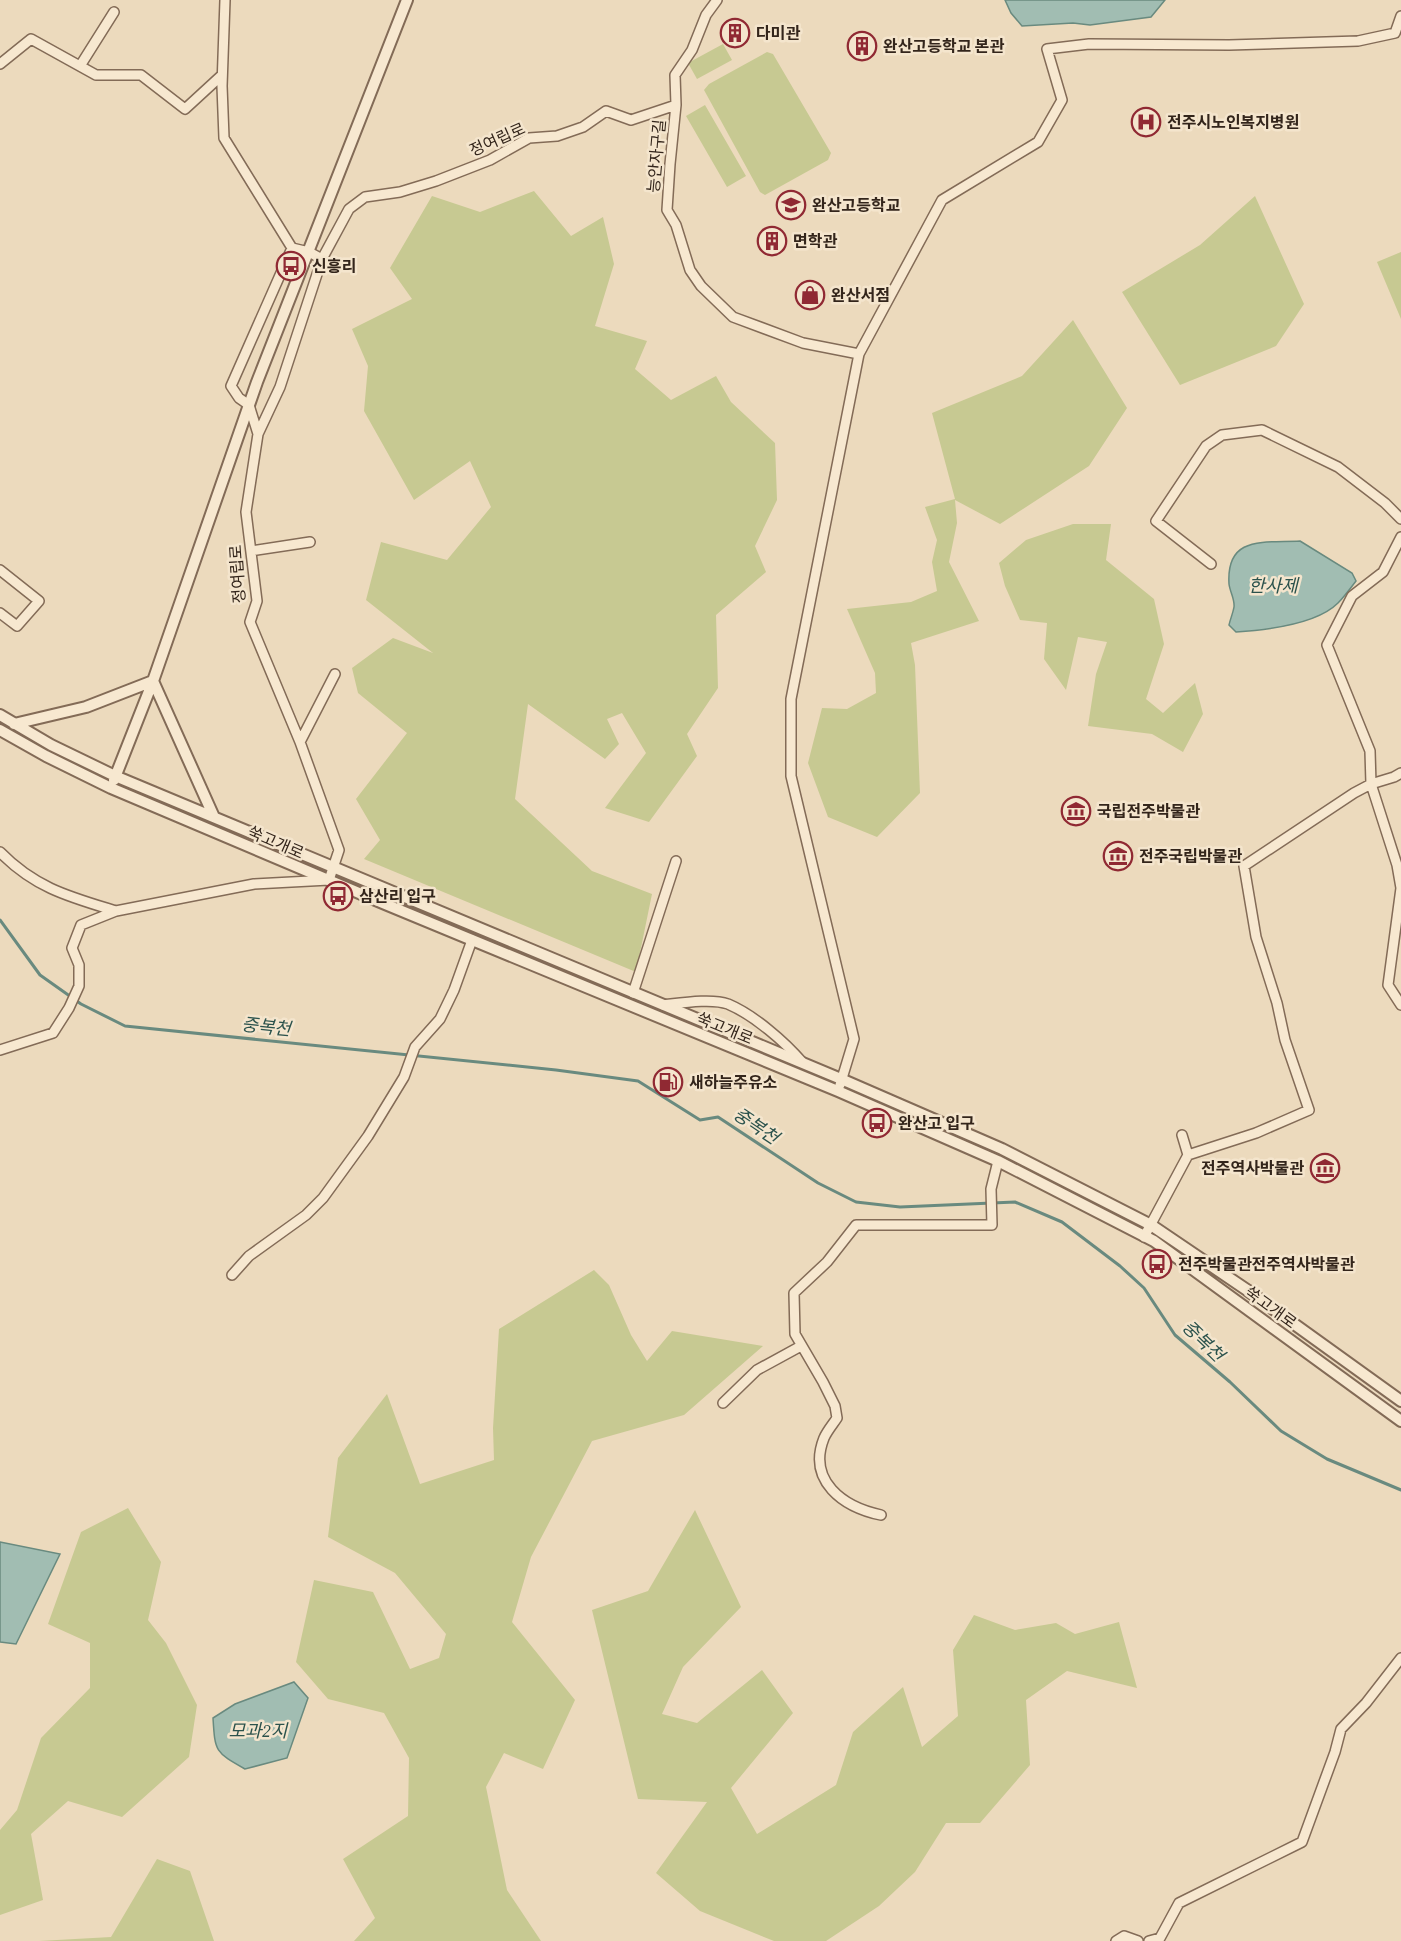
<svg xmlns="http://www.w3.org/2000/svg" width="1401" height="1941" font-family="'Source Serif 4','Noto Sans KR',serif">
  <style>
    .green { fill: #c7c992 }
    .water { fill: #a1bdb2; stroke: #698a7f; stroke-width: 1.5 }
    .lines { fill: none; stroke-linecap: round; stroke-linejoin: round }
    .stream { stroke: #698a7f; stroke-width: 3 }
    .minor-casing { stroke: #836b57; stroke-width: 12 }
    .tertiary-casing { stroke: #836b57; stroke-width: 14 }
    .minor { stroke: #f7e8d0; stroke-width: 9 }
    .tertiary { stroke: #f7e8d0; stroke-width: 10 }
    .labels { text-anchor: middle; stroke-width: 5; stroke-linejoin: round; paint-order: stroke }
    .poi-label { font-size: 16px; font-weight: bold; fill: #33251b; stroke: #f4e5cd; text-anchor: start }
    .street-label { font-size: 16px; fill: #33251b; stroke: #f4e5cd }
    .water-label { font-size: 18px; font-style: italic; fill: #2b524c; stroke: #f4e5cd }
  </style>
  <rect width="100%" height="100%" fill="#ecdabd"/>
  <!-- green -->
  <path class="green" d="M723,44L732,60L697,79L688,63Z
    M767,52L773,54L831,153L828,160L765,195L760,192L704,90L709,84Z
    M705,105L746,176L727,187L686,116Z
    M534,191L571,236L603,217L614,264L595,326L647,341L635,369L671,400L716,376L731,402L775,443L777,500L755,546L766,572L716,615L718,688L687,734L697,756L649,822L605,808L646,753L622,713L607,719L619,744L605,759L528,704L515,799L592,871L652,894L636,972L364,859L380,840L356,799L407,733L358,693L352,668L393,638L433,653L366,600L381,542L447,560L491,507L470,461L414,500L364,411L368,366L352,329L412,299L390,268L432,196L480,212Z
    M1255,196L1304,304L1276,346L1180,385L1122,292L1200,245Z
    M1401,252V319L1377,262Z
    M1073,320L1127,408L1089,466L1000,524L955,500L957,523L949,562L979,621L911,643L915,665L920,793L877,837L828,817L808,763L822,708L847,709L876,693L875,673L847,609L911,602L937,591L932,562L937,540L925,507L955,499L932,413L1022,376Z
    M1073,524H1111L1106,560L1154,599L1164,644L1146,699L1163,713L1195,683L1203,714L1183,752L1152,734L1088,726L1096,674L1107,642L1078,637L1066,690L1044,659L1047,623L1020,620L1005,586L999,563L1026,540Z
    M594,1270L609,1285L631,1335L647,1361L672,1331L763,1346L684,1415L592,1441L531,1557L512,1622L575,1700L543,1769L504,1753L486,1787L507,1890L541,1941H354L375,1918L343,1859L408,1816L409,1758L384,1713L328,1699L296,1662L314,1580L373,1592L410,1669L439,1658L446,1634L395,1573L328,1537L338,1458L387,1394L420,1484L494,1460L493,1428L499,1329Z
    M128,1508L161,1562L148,1620L166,1643L197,1705L189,1757L122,1817L68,1801L31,1834L43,1900L0,1915V1830L17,1810L41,1738L90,1688V1643L48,1624L81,1532Z
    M695,1510L741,1607L683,1667L662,1714L697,1723L762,1670L793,1713L731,1788L757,1834L836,1785L853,1732L903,1687L922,1747L958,1716L953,1650L974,1615L1015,1630L1056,1623L1075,1634L1119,1622L1137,1688L1067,1671L1026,1700L1030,1765L980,1823H946L915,1872L879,1906L826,1941H774L700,1911L656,1873L707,1802L638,1799L592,1610L648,1591Z
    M157,1859L190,1871L214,1941H39L111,1937Z"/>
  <!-- water -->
  <path class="water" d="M1005,0H1165L1151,17L1090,25L1073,23L1022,26L1011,13Z
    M1300,541L1352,573L1356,581C1350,589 1344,597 1338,603C1316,625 1266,630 1236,632L1229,625C1230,620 1233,613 1234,607C1235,600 1230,592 1229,584C1226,535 1264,543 1300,541Z
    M0,1542L60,1554L16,1644L0,1642Z
    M294,1682L308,1698L287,1758L245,1769C215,1752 215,1752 213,1718L235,1704Z"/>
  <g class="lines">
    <!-- stream -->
    <path class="stream" d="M0,920L40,975L81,1004L125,1026L556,1070L638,1081L700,1120L718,1117L818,1183L856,1202L900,1207L1015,1202L1062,1222L1120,1266L1144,1288L1175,1335L1230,1382L1281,1431L1327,1459L1401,1490"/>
    <!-- minor casing -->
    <g class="minor-casing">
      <path id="minor" d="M225,0L222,86L224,138L292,248L231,386L239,398L249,405L258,434
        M717,0L706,15L692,50L675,75L676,105L670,164L667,210L676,225L690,270L701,286L733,317L803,343L859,354
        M0,64L31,39L96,75H141L185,109L222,75
        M80,66L114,12
        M322,259L349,209L365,197L400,192L436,181L490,160L529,138L557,136L583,127L606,111L631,120L676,105
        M1401,537L1383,572L1352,596L1327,645L1370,751L1371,784L1397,865L1401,888L1388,985L1401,1005
        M251,551L310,542
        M1211,564L1156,521L1206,446L1222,435L1262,430L1338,467L1385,503L1401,519
        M0,570L39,601L17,626L0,613
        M300,742L335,674
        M0,852C35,888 70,897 116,911
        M633,993L676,861
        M663,1005C681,1003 712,998 728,1004C754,1015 785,1042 802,1062
        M0,1050L53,1033L69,1008L79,986V965L72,948L81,925L116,911L254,884L329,880L339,850L300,742L250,622L257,601L246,512L258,434L280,387L322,259L309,252L292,248
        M840,1085L854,1039L791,776V699L859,354L942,200L1038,142L1062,100L1047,49L1089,44L1229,45L1358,41L1395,33L1401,16
        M1188,1155L1256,1133L1309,1110L1285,1040L1277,1003L1256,937L1244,866L1354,793L1371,784L1394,777L1401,773
        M1144,1237L1188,1155L1182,1135
        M232,1275L249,1256L306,1215L323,1198L368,1136L404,1077L415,1047L440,1019L454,990L472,940
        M723,1403L757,1370L801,1346
        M881,1515C843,1507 807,1481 824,1438C827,1431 833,1424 837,1418L835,1406L823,1382L795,1334L794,1293L827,1262L856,1225H992L991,1189L998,1161
        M1116,1941L1124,1936L1138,1941
        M1149,1941L1160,1938L1179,1903L1302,1842L1335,1752L1341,1729L1366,1703L1401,1658"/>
    </g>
    <!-- tertiary casing -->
    <g class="tertiary-casing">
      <path id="tertiary" d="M0,715L51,745L115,776L841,1079L1002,1149L1151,1225L1247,1290L1401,1401
        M14,724L86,707L153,681L214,817
        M0,730L46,756L111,788L385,904L838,1091L998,1161L1154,1241L1401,1421
        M114,780L153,681L257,382L407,0"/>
    </g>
    <!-- minor -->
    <use href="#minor" class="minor"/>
    <!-- tertiary -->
    <use href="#tertiary" class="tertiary"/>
  </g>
  <!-- icons -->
  <defs>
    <g id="building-ring" transform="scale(1.5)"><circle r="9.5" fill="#f4e5cd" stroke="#902933" stroke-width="1.5"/><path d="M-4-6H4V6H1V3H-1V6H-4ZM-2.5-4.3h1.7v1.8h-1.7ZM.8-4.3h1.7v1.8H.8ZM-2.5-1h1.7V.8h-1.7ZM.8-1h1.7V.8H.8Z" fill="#902933"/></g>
    <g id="hospital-ring" transform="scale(1.5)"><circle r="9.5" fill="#f4e5cd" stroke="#902933" stroke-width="1.5"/><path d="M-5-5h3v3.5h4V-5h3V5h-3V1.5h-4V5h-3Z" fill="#902933"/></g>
    <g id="school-ring" transform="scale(1.5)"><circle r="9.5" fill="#f4e5cd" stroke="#902933" stroke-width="1.5"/><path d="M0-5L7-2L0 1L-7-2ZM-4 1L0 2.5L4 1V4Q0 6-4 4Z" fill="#902933"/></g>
    <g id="bus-ring" transform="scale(1.5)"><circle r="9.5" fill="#f4e5cd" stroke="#902933" stroke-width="1.5"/><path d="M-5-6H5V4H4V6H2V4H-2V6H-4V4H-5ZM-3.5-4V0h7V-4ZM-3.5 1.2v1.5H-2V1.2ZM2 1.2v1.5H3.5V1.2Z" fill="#902933"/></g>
    <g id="shop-ring" transform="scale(1.5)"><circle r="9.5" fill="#f4e5cd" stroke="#902933" stroke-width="1.5"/><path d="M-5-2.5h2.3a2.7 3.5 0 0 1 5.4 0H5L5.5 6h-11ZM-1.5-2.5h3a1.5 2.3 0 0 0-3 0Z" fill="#902933"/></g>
    <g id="museum-ring" transform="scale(1.5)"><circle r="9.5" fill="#f4e5cd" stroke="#902933" stroke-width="1.5"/><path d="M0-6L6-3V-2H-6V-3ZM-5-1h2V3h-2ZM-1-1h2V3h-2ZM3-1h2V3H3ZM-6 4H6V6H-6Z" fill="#902933"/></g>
    <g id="fuel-ring" transform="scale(1.5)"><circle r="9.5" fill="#f4e5cd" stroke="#902933" stroke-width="1.5"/><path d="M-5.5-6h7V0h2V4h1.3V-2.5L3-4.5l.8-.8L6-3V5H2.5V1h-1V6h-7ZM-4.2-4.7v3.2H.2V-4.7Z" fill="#902933"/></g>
  </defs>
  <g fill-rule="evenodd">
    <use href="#building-ring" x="735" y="33"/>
    <use href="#building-ring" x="862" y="46"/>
    <use href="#hospital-ring" x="1146" y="122"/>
    <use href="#school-ring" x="791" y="205"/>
    <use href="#building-ring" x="772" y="241"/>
    <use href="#bus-ring" x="291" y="266"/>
    <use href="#shop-ring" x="810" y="295"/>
    <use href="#museum-ring" x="1076" y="811"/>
    <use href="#museum-ring" x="1118" y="856"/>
    <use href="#bus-ring" x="338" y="896"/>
    <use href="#fuel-ring" x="668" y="1082"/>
    <use href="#bus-ring" x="877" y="1123"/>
    <use href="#museum-ring" x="1325" y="1168"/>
    <use href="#bus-ring" x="1157" y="1264"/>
  </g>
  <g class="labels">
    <!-- poi labels -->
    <g class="poi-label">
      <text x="756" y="39">다미관</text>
      <text x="883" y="52">완산고등학교 본관</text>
      <text x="1167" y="128">전주시노인복지병원</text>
      <text x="812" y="211">완산고등학교</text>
      <text x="793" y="247">면학관</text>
      <text x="312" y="272">신흥리</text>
      <text x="831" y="301">완산서점</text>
      <text x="1097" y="817">국립전주박물관</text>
      <text x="1139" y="862">전주국립박물관</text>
      <text x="359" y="902">삼산리 입구</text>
      <text x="689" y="1088">새하늘주유소</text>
      <text x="898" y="1129">완산고 입구</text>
      <text x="1304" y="1174" text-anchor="end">전주역사박물관</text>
      <text x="1178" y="1270">전주박물관전주역사박물관</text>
    </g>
    <!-- street labels -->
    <g class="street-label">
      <text transform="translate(497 139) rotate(-24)" y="6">정여립로</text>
      <text transform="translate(656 156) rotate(-85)" y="6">능안자구길</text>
      <text transform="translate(237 574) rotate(-94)" y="6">정여립로</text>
      <text transform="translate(276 842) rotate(23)" y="6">쑥고개로</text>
      <text transform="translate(725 1028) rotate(22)" y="6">쑥고개로</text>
      <text transform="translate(1271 1307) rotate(36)" y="6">쑥고개로</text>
    </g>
    <!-- water labels -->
    <g class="water-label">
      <text x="1273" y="592">한사제</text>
      <text transform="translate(266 1027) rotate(6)" y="6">중복천</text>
      <text transform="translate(756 1126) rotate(34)" y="6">중복천</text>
      <text transform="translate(1203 1341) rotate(44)" y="6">중복천</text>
      <text x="258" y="1737">모과2지</text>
    </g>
  </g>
</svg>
